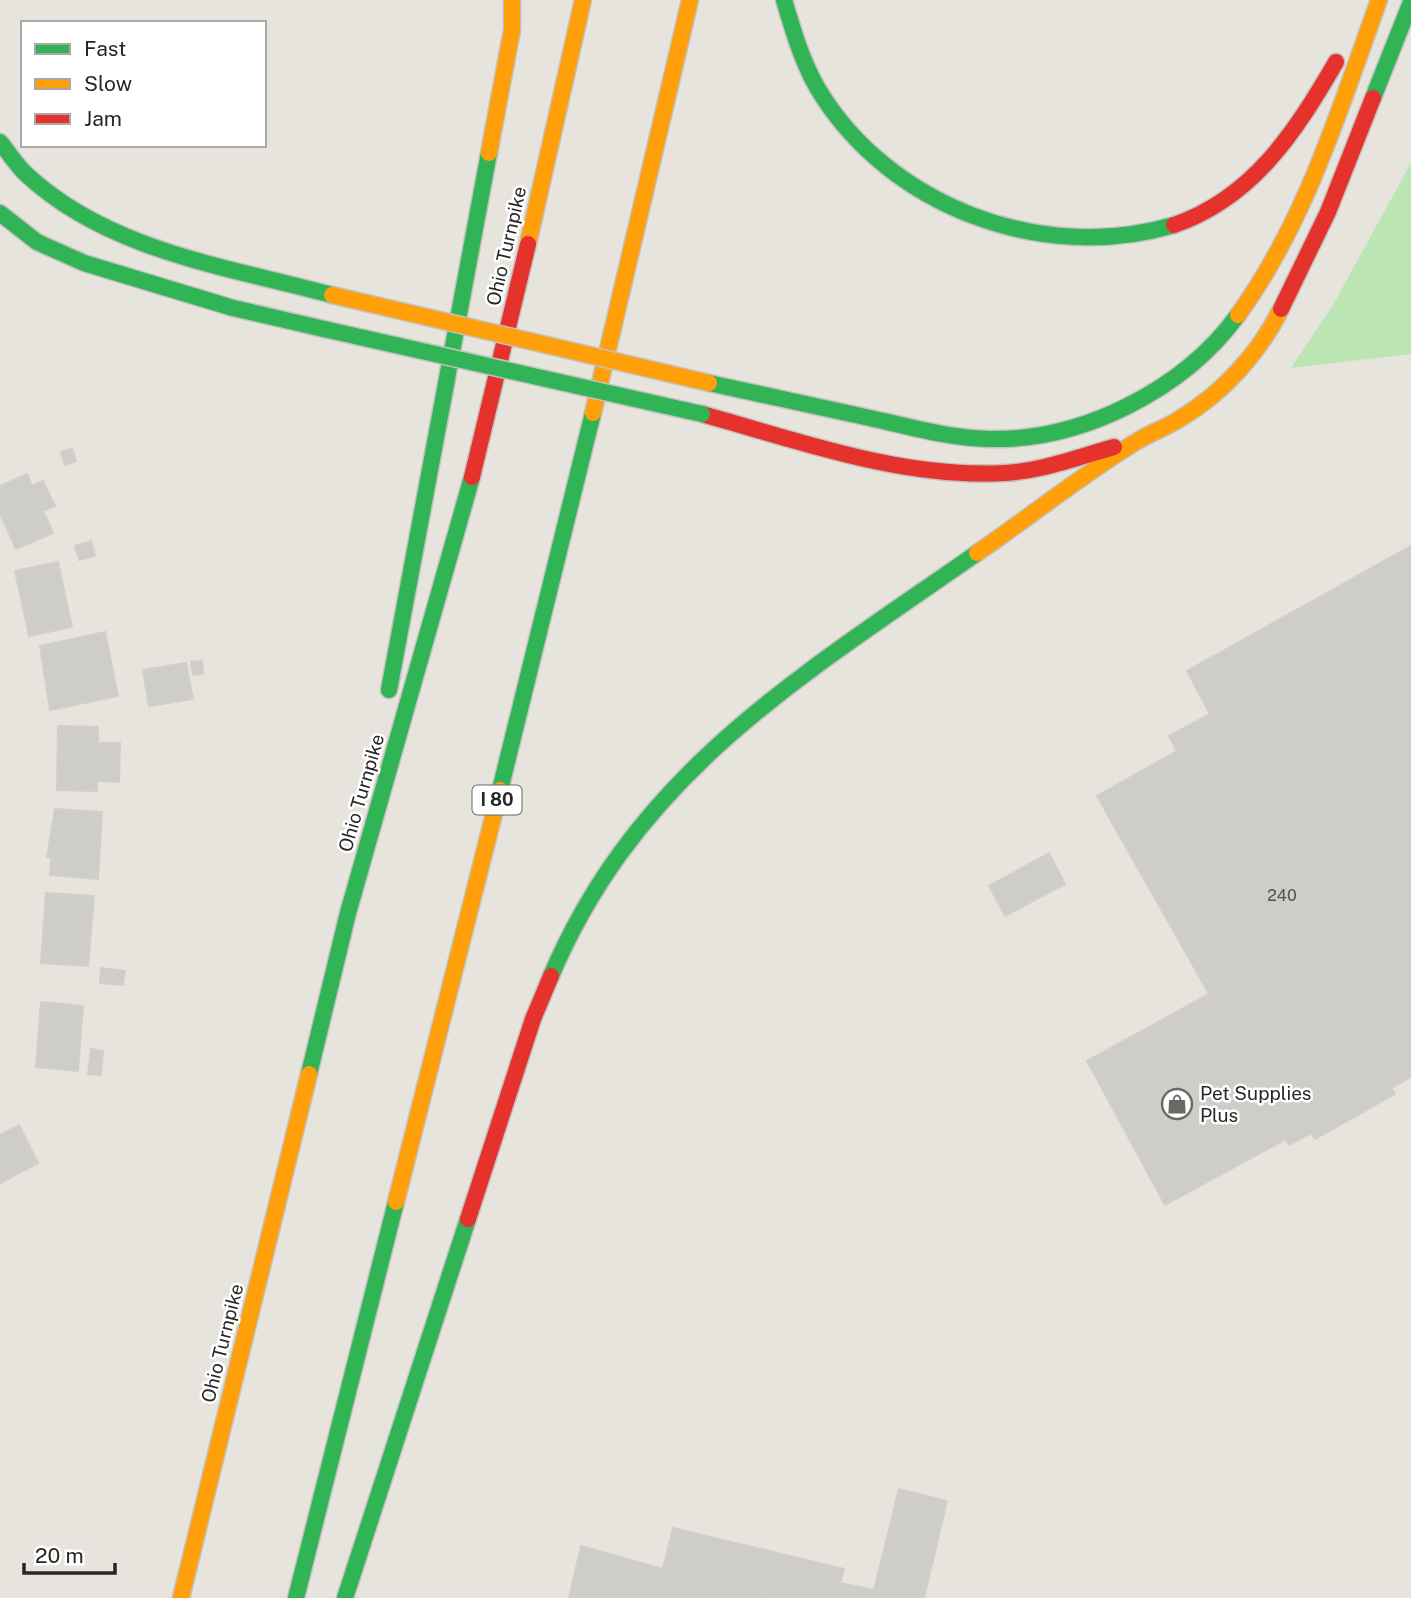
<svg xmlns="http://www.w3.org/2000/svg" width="1411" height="1598" font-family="'Public Sans',sans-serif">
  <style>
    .green { fill: #bbe5b2 }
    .building { fill: #cfcdc7; stroke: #d1cfc8; stroke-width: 2 }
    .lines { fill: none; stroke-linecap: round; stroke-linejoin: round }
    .fast-casing { stroke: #c3c2bf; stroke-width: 19 }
    .slow-casing { stroke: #c3c2bf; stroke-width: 19 }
    .jam-casing { stroke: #c3c2bf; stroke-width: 19 }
    .fast { stroke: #30b455; stroke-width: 16 }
    .slow { stroke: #ff9f0a; stroke-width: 16 }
    .jam { stroke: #e5322d; stroke-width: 16 }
    .fast-bridge-casing { stroke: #c3c2bf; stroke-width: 19; stroke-linecap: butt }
    .slow-bridge-casing { stroke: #c3c2bf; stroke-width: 19; stroke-linecap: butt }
    .fast-bridge { stroke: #30b455; stroke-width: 16 }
    .slow-bridge { stroke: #ff9f0a; stroke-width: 16 }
    .labels { text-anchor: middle; stroke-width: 5; stroke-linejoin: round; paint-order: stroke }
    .number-label { font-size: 16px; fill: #525150 }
    .shield { fill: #fff; stroke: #686868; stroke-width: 2 }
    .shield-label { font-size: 18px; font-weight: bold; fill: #272727 }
    .street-label { font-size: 19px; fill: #272727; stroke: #fff }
    .poi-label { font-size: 19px; fill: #272727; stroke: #fff; text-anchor: start }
  </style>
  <rect width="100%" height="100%" fill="#e6e4dc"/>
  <!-- green -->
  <path class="green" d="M1411,163V354L1291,368L1333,305Z"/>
  <!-- building -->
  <path class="building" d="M72,448L76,461L65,465L61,452Z
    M27,474L32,486L43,481L55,506L43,511L53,533L16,549L0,513V486Z
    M91,541L95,556L79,560L75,546Z
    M1411,546V1077L1391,1088L1395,1094L1315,1139L1311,1133L1289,1145L1209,994L1097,796L1177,751L1169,736L1210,714L1187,671Z
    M58,562L72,627L29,636L15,571Z
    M105,632L118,696L50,710L40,646Z
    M202,661L203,674L193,675L191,662Z
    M186,663L193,699L149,706L143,670Z
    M58,726L98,727V743H120L119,782L97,781V791L57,790Z
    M55,809L102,812L98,879L50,875L51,857H47Z
    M1049,853L1065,884L1005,916L989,886Z
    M46,893L94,896L88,966L41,963Z
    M101,968L125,971L123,985L100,983Z
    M1209,994L1286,1139L1165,1205L1087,1061Z
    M41,1002L83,1006L78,1071L36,1067Z
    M91,1049L103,1051L101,1075L88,1074Z
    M19,1125L38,1163L0,1183V1135Z
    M899,1489L947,1501L924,1598H784L663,1569L673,1528L844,1569L840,1583L874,1590Z
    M581,1546L663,1569L784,1598H569Z"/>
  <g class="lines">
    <!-- fast casing -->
    <g class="fast-casing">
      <path id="fast" d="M784,0C793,30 802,62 818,89C889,207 1043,264 1174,225
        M1373,98L1411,2
        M0,142C9,153 17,166 27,175C109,251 228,267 332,295
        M0,213L37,242L84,263L233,308L324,329
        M709,383C763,395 816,406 870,418C910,427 949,438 990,439C1083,441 1184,389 1238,315
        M389,690L489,153
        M500,790L593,413
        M551,976C638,771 802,676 977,553
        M309,1074L348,913L472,477
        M296,1598L396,1202
        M345,1598L468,1219"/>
    </g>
    <!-- slow casing -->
    <g class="slow-casing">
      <path id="slow" d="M489,153L512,30V0
        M528,244L583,0
        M1238,315C1306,221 1340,108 1379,0
        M593,413L690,0
        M977,553C1031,516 1083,474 1139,440C1152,432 1168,427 1181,418C1223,393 1260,352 1281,309
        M396,1202L500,790
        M181,1598L309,1074"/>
    </g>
    <!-- jam casing -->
    <g class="jam-casing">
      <path id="jam" d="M1174,225C1253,198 1296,131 1336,62
        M1281,309L1328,212L1373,98
        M702,414C799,441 903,479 1005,473C1042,471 1078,457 1114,447
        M472,477L528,244
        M468,1219L533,1019L551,976"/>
    </g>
    <!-- fast -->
    <use href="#fast" class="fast"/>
    <!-- slow -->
    <use href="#slow" class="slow"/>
    <!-- jam -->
    <use href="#jam" class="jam"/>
    <!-- fast-bridge casing -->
    <g class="fast-bridge-casing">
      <path id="fast-bridge" d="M324,329L702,414"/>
    </g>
    <!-- slow-bridge casing -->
    <g class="slow-bridge-casing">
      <path id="slow-bridge" d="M332,295L709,383"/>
    </g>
    <!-- fast-bridge -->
    <use href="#fast-bridge" class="fast-bridge"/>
    <!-- slow-bridge -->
    <use href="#slow-bridge" class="slow-bridge"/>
  </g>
  <!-- icons -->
  <defs>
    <g id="shop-ring" transform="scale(1.575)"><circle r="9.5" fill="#fff" stroke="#6a6966" stroke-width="1.5"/><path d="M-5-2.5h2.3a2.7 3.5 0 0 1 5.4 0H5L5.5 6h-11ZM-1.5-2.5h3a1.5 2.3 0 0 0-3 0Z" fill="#6a6966"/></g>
  </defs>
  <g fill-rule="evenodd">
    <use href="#shop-ring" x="1177" y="1104"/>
  </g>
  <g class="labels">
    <!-- number labels -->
    <g class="number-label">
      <text x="1282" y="901">240</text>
    </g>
    <!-- shield labels -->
    <rect class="shield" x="472.5" y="785.5" width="49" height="29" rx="5"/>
    <g class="shield-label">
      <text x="497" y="806">I 80</text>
    </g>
    <!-- street labels -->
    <g class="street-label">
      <text transform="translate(506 246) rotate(-77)" y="7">Ohio Turnpike</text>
      <text transform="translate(361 793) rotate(-74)" y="7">Ohio Turnpike</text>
      <text transform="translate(222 1343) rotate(-76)" y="7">Ohio Turnpike</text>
    </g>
    <!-- poi labels -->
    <g class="poi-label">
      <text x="1200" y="1100">Pet Supplies<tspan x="1200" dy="22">Plus</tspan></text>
    </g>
  </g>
  <!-- legend -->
  <rect x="21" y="21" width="245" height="126" fill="#ffffff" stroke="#a9a9a9" stroke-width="2"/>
  <rect x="35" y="44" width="35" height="10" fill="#30b455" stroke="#a9a9a9" stroke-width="2"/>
  <text x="84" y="56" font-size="21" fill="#272727">Fast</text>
  <rect x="35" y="79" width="35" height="10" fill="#ff9f0a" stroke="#a9a9a9" stroke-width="2"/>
  <text x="84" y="91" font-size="21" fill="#272727">Slow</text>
  <rect x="35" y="114" width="35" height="10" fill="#e5322d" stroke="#a9a9a9" stroke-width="2"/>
  <text x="84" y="126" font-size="21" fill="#272727">Jam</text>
  <!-- scale -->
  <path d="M24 1563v10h91v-10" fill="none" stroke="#272727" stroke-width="3.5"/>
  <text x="35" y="1563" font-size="21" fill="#272727" stroke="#ffffff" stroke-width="5" paint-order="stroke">20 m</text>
</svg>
